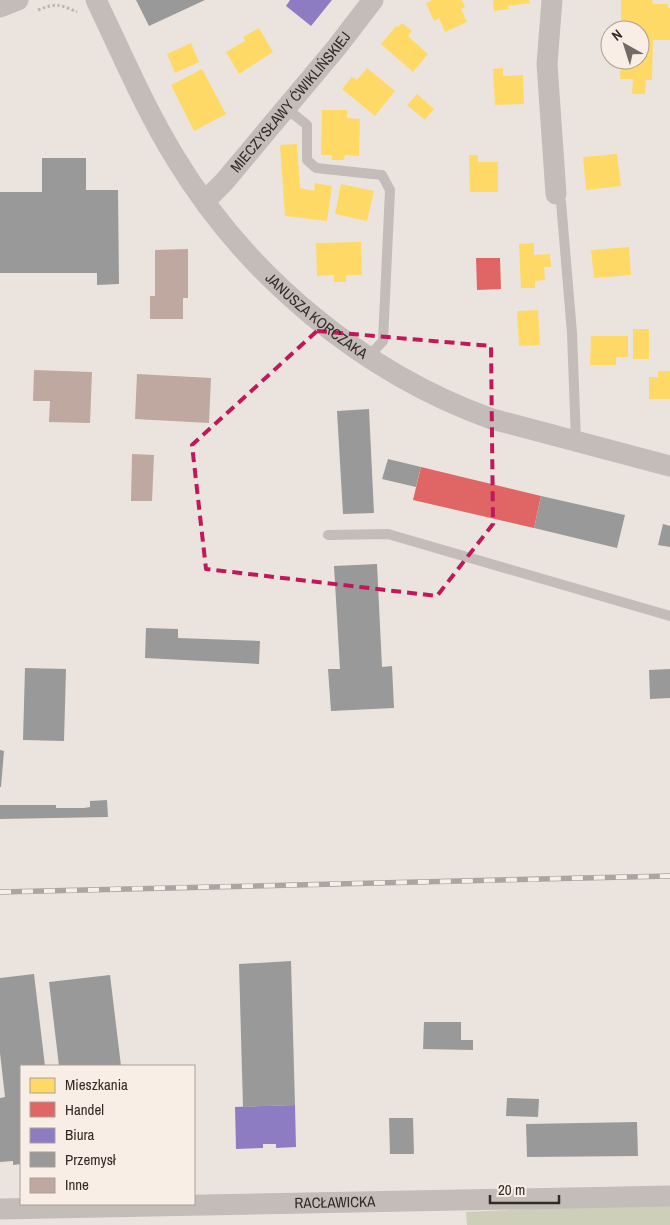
<svg xmlns="http://www.w3.org/2000/svg" width="670" height="1225" font-family="'Archivo Narrow',sans-serif">
  <style>
    .green { fill: #cdcfb9 }
    .homes { fill: #ffd966 }
    .shops { fill: #e06666 }
    .offices { fill: #8e7cc3 }
    .industry { fill: #999 }
    .building { fill: #bea8a0 }
    .lines { fill: none; stroke-linecap: round; stroke-linejoin: round }
    .path { stroke: #bcb5b0; stroke-width: 3; stroke-dasharray: 2.5 2.5; stroke-linecap: butt }
    .lane { stroke: #c3bcb8; stroke-width: 10 }
    .street { stroke: #c3bcb8; stroke-width: 21 }
    .rail-casing { stroke: #aba5a2; stroke-width: 5.5 }
    .rail { stroke: #f8eee5; stroke-width: 4; stroke-dasharray: 11; stroke-linecap: butt }
    .marked { fill: none; stroke: #c2185b; stroke-width: 4; stroke-dasharray: 10 6; stroke-linejoin: round }
    .labels { text-anchor: middle; stroke-width: 5; stroke-linejoin: round; paint-order: stroke }
    .street-label { font-size: 15px; fill: #342a26; stroke: #f8eee5 }
  </style>
  <rect width="100%" height="100%" fill="#ebe4de"/>
  <!-- green -->
  <path class="green" d="M670,1206V1225H467L466,1212L574,1207Z"/>
  <!-- homes -->
  <path class="homes" d="M432,0H462L465,7L461,9L467,22L445,32L439,18L434,21L426,3Z
    M493,0H529L530,3L508,6L509,9L494,11Z
    M621,0H652L653,4H668V8H670V40H653L652,80H646L645,94H632L633,79H620L621,60H640V30H621Z
    M402,23L412,31L408,36L428,54L413,72L381,44L396,26L398,27Z
    M259,28L273,52L239,74L226,52L245,41L243,37Z
    M191,43L199,62L175,73L167,54Z
    M367,68L395,91L375,116L342,89L352,77L357,80Z
    M503,68V76L523,75L524,104L495,105L493,69Z
    M202,69L226,114L194,131L171,85Z
    M417,94L434,109L425,120L407,105Z
    M322,110H347V118L360,119L359,156L345,155L344,160H332V155H321Z
    M297,144L300,188L314,191L315,183L332,186L327,221L285,216L280,145Z
    M617,154L621,186L586,190L583,157Z
    M469,155H478V162H498V192H470Z
    M341,184L374,191L367,221L335,214Z
    M361,242L362,275H346V282H334V275L317,276L316,243Z
    M534,243V255L550,254L551,267H544L545,280L535,281V288H521L519,244Z
    M629,247L631,275L594,278L591,250Z
    M538,310L540,345L519,346L517,311Z
    M633,329H649V359H633Z
    M591,336H628V357H616V365H590Z
    M658,371H670V399H649V377H658Z"/>
  <!-- shops -->
  <path class="shops" d="M476,258H500L501,289L477,290Z
    M421,467L541,496L534,528L413,500Z"/>
  <!-- offices -->
  <path class="offices" d="M290,0H332L311,26L286,6Z
    M295,1105L296,1147L276,1148V1144H263V1148L236,1149L235,1107Z"/>
  <!-- industry -->
  <path class="industry" d="M136,0H205L149,26Z
    M42,158H86V190H118L119,284L97,285V273H0V192H42Z
    M369,409L374,513L343,514L337,411Z
    M388,459L421,467L416,487L382,479Z
    M541,496L625,515L617,548L534,528Z
    M663,524L670,526V547L658,545Z
    M377,564L382,667L392,666L394,708L331,711L328,669H340L334,566Z
    M146,628L178,629V638L260,641L259,664L145,658Z
    M25,668L66,669L64,741L23,740Z
    M670,669V698L650,699L649,670Z
    M0,750L4,751L1,787H0Z
    M107,800L108,817L0,819V805H56V808H84L90,807V801Z
    M291,961L295,1105L243,1107L239,964Z
    M34,974L45,1066H21V1164L13,1165V1161L0,1162V1098L5,1097L0,1053V978Z
    M110,975L121,1066H59L49,982Z
    M424,1022H461V1040H473V1050L423,1049Z
    M507,1098L539,1099L538,1117L506,1116Z
    M389,1118H413L414,1154H390Z
    M637,1122L638,1156L527,1157L526,1124Z"/>
  <!-- building -->
  <path class="building" d="M188,249V298H183V319H150V296H155V250Z
    M34,370L92,372L90,423L49,422L50,401H33Z
    M137,374L211,378L209,423L135,419Z
    M132,454L154,455L152,501H131Z"/>
  <g class="lines">
    <!-- path -->
    <path class="path" d="M38,10C56,3 59,4 77,12"/>
    <!-- lane -->
    <path class="lane" d="M286,108L307,125V160L316,168L382,175L390,190L383,341L368,357
      M556,194L561,202L572,333L576,441
      M328,535L388,534L670,616"/>
    <!-- street -->
    <g class="street">
      <path id="s1" d="M96,0C122,54 145,109 176,159C247,276 363,373 492,419L670,466"/>
      <path d="M552,0L547,64L556,194"/>
      <path d="M0,7L18,0"/>
      <path id="s2" d="M205,201L224,182L337,47L373,0"/>
      <path id="s3" d="M0,1209L670,1196"/>
    </g>
    <!-- rail casing -->
    <g class="rail-casing">
      <path id="rail" d="M0,892L670,876"/>
    </g>
    <!-- rail -->
    <use href="#rail" class="rail"/>
  </g>
  <!-- marked area -->
  <path class="marked" d="M317,331L491,346L493,524L437,596L206,569L192,445Z"/>
  <g class="labels">
    <!-- street labels -->
    <g class="street-label">
      <text dy="5" stroke="none"><textPath href="#s2" startOffset="131">MIECZYSŁAWY ĆWIKLIŃSKIEJ</textPath></text>
      <text dy="5" stroke="none"><textPath href="#s1" startOffset="390">JANUSZA KORCZAKA</textPath></text>
      <text dy="5" stroke="none"><textPath href="#s3" startOffset="335">RACŁAWICKA</textPath></text>
    </g>
  </g>
  <!-- legend -->
  <rect x="20" y="1065" width="175" height="140" fill="#f8eee5" stroke="#aaa099"/>
  <rect x="30" y="1078" width="25" height="15" fill="#ffd966" stroke="#aaa099"/>
  <text x="65" y="1090" font-size="15" fill="#342a26">Mieszkania</text>
  <rect x="30" y="1102" width="25" height="15" fill="#e06666" stroke="#aaa099"/>
  <text x="65" y="1115" font-size="15" fill="#342a26">Handel</text>
  <rect x="30" y="1128" width="25" height="15" fill="#8e7cc3" stroke="#aaa099"/>
  <text x="65" y="1140" font-size="15" fill="#342a26">Biura</text>
  <rect x="30" y="1152" width="25" height="15" fill="#999999" stroke="#aaa099"/>
  <text x="65" y="1165" font-size="15" fill="#342a26">Przemysł</text>
  <rect x="30" y="1178" width="25" height="15" fill="#bea8a0" stroke="#aaa099"/>
  <text x="65" y="1190" font-size="15" fill="#342a26">Inne</text>
  <!-- north arrow -->
  <g transform="translate(625 45) rotate(321)"><circle r="24" fill="#f8eee5" stroke="#aaa099"/>
  <path d="M0-4L9 19L0 12L-9 19Z" fill="#746b66"/>
  <text y="-8" font-size="14" font-weight="bold" text-anchor="middle" fill="#342a26">N</text>
  </g>
  <!-- scale -->
  <path d="M490 1195v8h69v-8" fill="none" stroke="#342a26" stroke-width="2.5"/>
  <text x="498" y="1195" font-size="15" fill="#342a26" stroke="#f8eee5" stroke-width="4" paint-order="stroke">20 m</text>
</svg>
